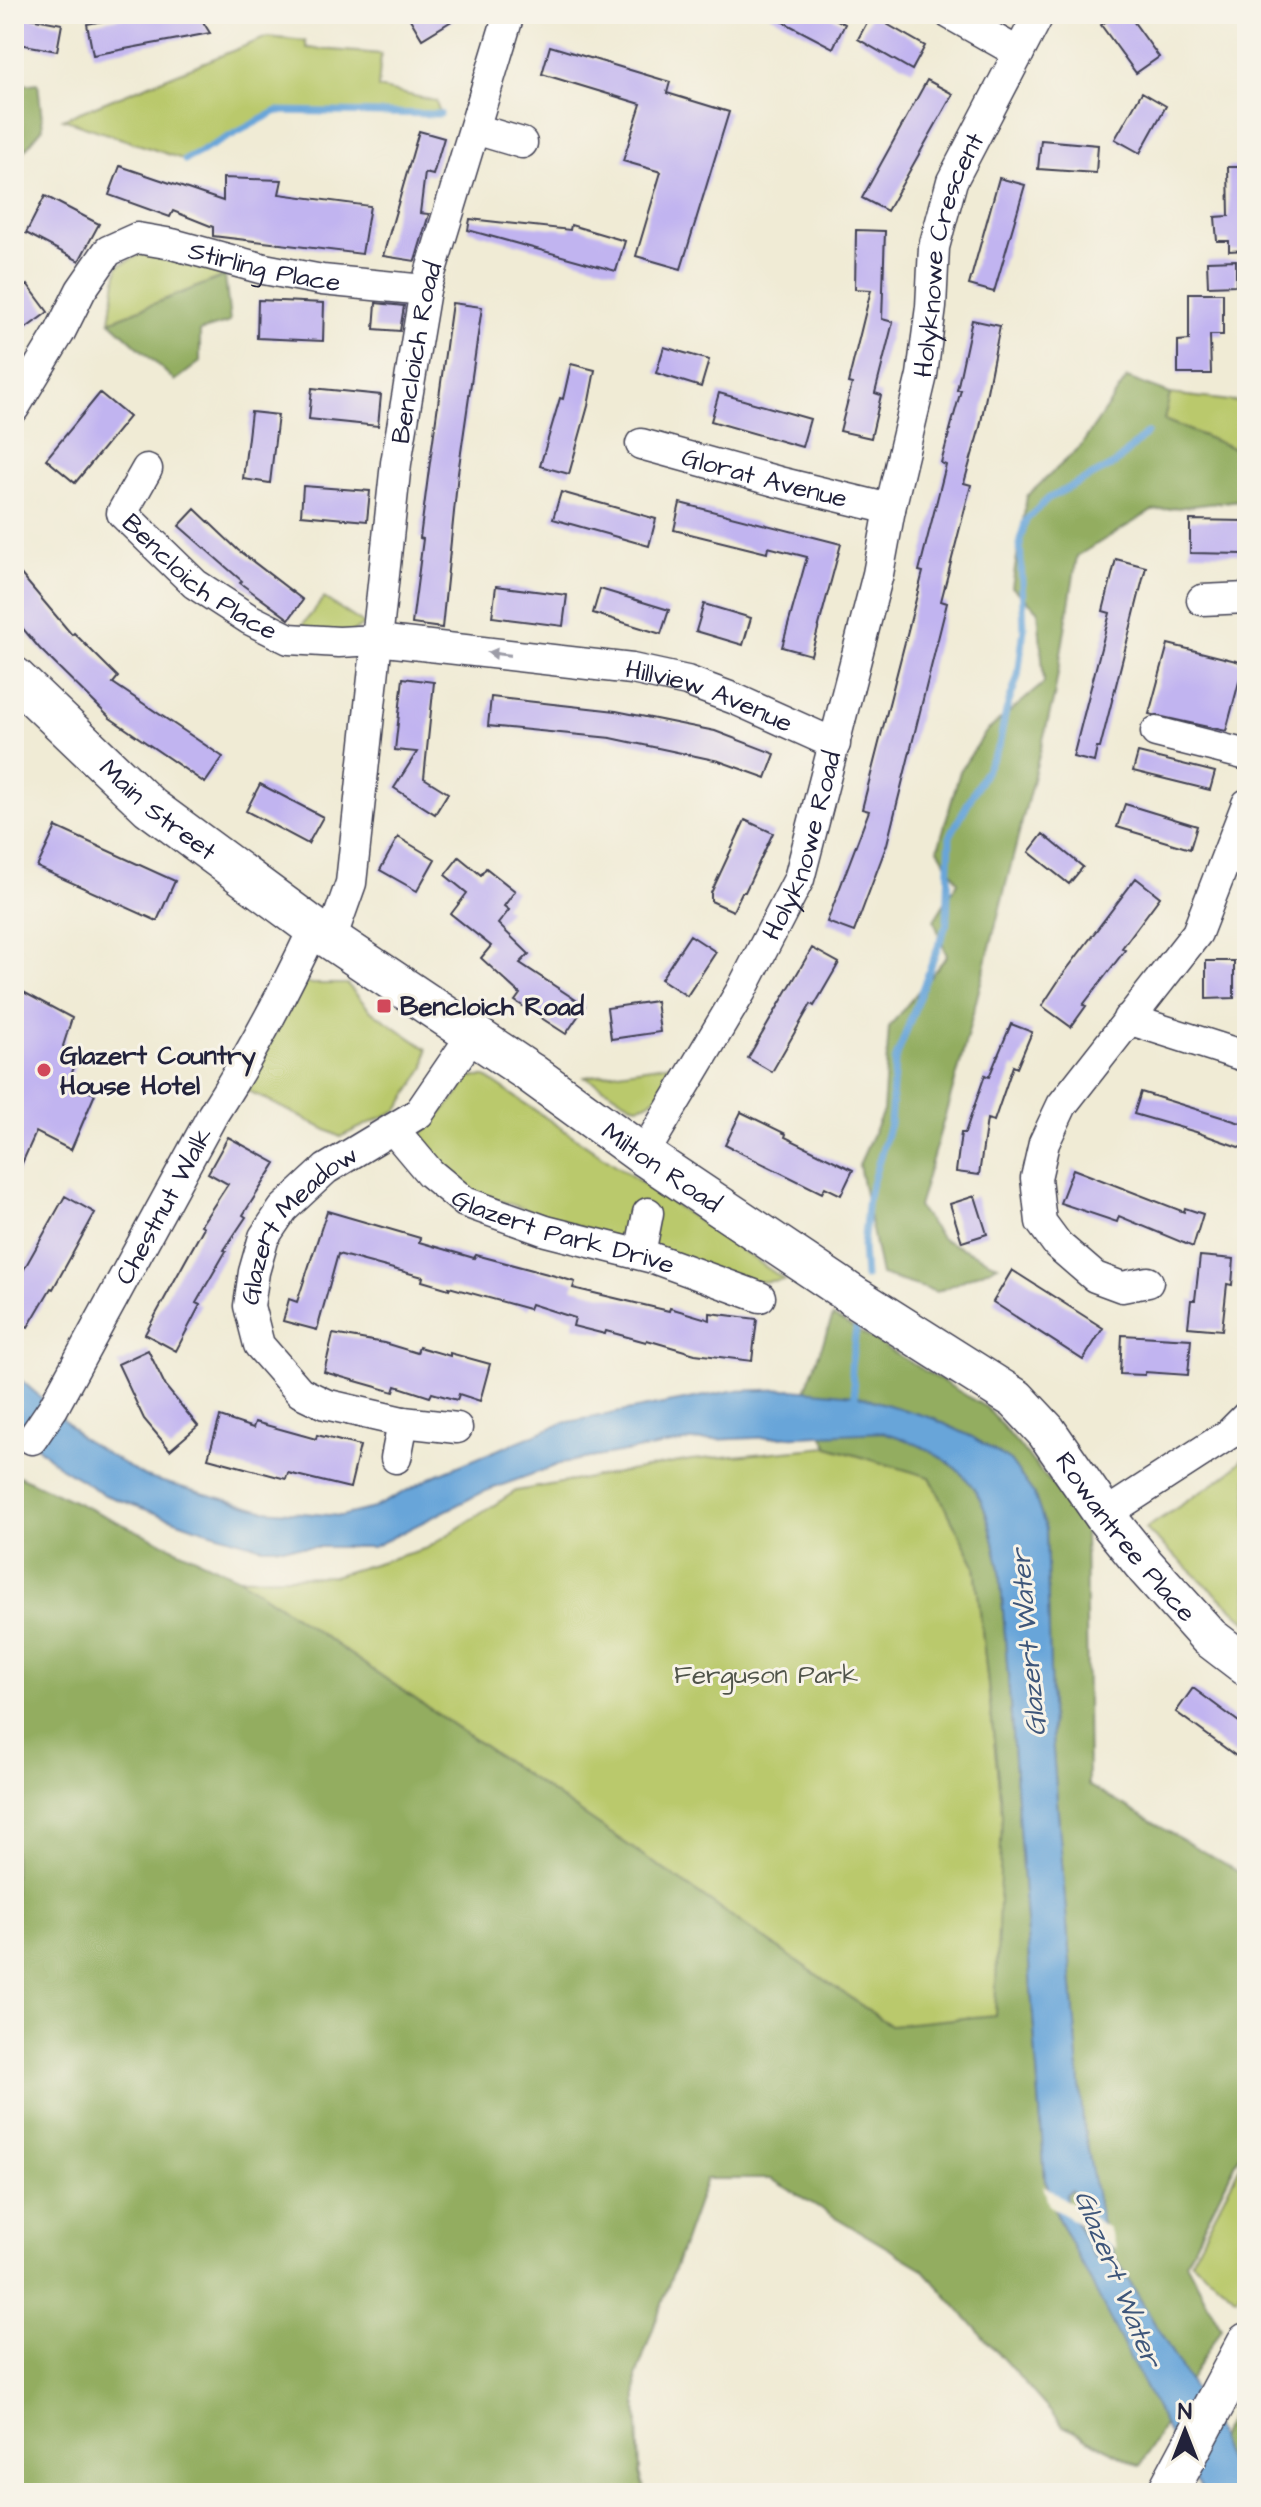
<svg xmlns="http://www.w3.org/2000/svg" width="1261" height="2507" font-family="'Architects Daughter',sans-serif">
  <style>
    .green { fill: #bac96c; stroke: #6e7654; stroke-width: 2 }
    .forest { fill: #93ad60; stroke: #5a684e; stroke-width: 2 }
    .water { fill: #67a5d9; stroke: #44648a; stroke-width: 2; fill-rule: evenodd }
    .pier { fill: #f0ebd5 }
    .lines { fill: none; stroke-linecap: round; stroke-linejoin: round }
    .stream { stroke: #67a5d9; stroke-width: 7 }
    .building { fill: #c1b4f0 }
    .minor-casing { stroke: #414052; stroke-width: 33 }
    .major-casing { stroke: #414052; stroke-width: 43 }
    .minor { stroke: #fff; stroke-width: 30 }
    .major { stroke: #fff; stroke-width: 40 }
    .oneway { fill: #9c9ca7 }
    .poi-dot { fill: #d1495b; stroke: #f7f3e8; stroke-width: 3 }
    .labels { text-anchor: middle; stroke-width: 6; stroke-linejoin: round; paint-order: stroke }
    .street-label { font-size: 26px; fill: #22223b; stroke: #f7f3e8 }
    .poi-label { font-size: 26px; font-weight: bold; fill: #22223b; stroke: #f7f3e8; text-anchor: start }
    .park-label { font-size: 26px; fill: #50544a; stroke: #f7f3e8 }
    .water-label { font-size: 28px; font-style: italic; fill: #3e567a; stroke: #f7f3e8 }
  </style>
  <rect width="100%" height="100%" fill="#f7f3e8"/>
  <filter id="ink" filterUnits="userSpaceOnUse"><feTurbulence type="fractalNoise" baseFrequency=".0125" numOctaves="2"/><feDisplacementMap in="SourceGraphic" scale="16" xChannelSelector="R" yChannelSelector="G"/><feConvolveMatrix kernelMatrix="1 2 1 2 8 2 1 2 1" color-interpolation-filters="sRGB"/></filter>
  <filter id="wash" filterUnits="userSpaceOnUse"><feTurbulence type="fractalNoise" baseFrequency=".006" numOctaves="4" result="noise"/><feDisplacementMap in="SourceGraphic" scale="32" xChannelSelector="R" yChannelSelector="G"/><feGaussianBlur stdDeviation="1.8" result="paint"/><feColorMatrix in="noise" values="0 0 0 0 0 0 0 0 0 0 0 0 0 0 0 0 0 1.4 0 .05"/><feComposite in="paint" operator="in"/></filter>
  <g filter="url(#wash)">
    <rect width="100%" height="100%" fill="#f0ebd5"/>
    <!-- green -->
    <path class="green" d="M267,37L305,41L307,48L381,54L378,88L436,101L440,114L277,111L185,160L63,119Z
      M141,254L168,255L225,276L110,321L118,266Z
      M1170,394L1247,403V454L1164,420Z
      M324,598L364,624L349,635L295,634Z
      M304,984H347L370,1010L427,1049L425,1067L398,1110L340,1137L245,1089L290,1004Z
      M678,1063C667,1080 659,1105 636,1106L585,1077Z
      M468,1077H486L785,1280L755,1282L663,1253L632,1228L621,1237L615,1238L473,1192L439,1168L419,1137L457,1096Z
      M828,1447L930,1477L975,1565L1002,1814L1017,2103L890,2025L239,1578L333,1576L427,1548L516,1491L691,1460Z
      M1247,1454V1622L1145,1529L1228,1474Z
      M1247,2152V2278L1237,2298L1191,2261Z"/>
    <!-- forest -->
    <path class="forest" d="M38,83L43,128L14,163V86Z
      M225,276L230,322L200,331V362L175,381L110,321Z
      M1127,378L1170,394L1164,420L1247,454V499L1152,511L1077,556L1054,697L959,1068L918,1207L942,1239L998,1265L937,1292L881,1275L859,1165L883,1111L889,1027L947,956L934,920L958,882L938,849L960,771L986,732L1044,683L1038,610L1012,587L1027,496L1080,447Z
      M833,1316L987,1408L1085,1523L1088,1785L1247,1877V2140L1186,2262L1221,2328L1189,2382L1115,2256L1101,2221L1083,2123L1052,1738L1046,1529L1034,1494L1010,1461L972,1437L932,1418L805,1391Z
      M883,1432C924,1444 968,1466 984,1508C992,1527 995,1549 1000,1569L1045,2179L1058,2219L1165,2423L1140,2466L1063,2426L923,2269L771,2179H706L636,2377L640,2473L646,2493H14V1482L19,1476L239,1578L890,2025L995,2015L1002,1814L975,1565L930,1477L828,1447L822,1434Z
      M1071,2189C1081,2201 1097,2243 1098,2259L1092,2256L1066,2201V2194Z
      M1247,2384V2493L1232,2473L1218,2440Z"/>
    <!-- water -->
    <path class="water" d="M14,1374L53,1408L81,1438L145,1477L263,1510L341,1516L374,1508L436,1475L563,1423L731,1391L792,1389L855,1395L932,1418L972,1437L1010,1461L1034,1494L1046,1529L1052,1738L1083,2123L1101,2220L1115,2257L1209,2415L1232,2473L1247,2493H1205L1184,2463L1058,2218L1045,2179L1000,1569C995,1549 992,1527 984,1508C968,1466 924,1444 883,1432L690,1441L566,1462L483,1492L373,1547H262L195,1527L105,1495L57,1465L14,1425ZM1071,2190C1081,2201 1098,2244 1097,2259L1092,2256L1066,2201V2194Z"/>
    <!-- pier -->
    <path class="pier" d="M1043,2185L1072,2204L1083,2227L1049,2205Z
      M1075,2206L1108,2228L1116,2249L1085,2229Z"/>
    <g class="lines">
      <!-- stream -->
      <path class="stream" d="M185,160L277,111L440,114
        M865,1277L863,1247L868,1197L890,1124L895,1061L947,923L950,836L999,746L1006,711L1018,676L1024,628L1020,540L1026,520L1049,498L1115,464L1147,433
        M856,1402L851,1367L856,1329"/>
    </g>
    <g id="blocks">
      <!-- building -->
      <path class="building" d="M139,14H198L210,33L93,55L87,24Z
        M407,14H463L422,39Z
        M768,14H826L845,24L833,48Z
        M1117,14H1128L1159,57L1136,73L1101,25Z
        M14,15L62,24L57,51L14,43Z
        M871,15L925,46L912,70L858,39Z
        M550,46L670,82L667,93L729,112L681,269L636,256L661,172L623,161L641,104L542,74Z
        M927,80L953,94L887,211L862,198Z
        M1142,92L1166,106L1140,153L1115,139Z
        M419,131L444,138L433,175L425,173L420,213L429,214L415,261L383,256Z
        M1041,140L1098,145L1096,173L1038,169Z
        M120,166L223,201V178L282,180L279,194L370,206L362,254L213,236V227L173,211L170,217L109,195Z
        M1228,167H1247V250L1229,251V241H1217L1215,217L1229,216Z
        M999,178L1025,185L994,292L969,285Z
        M45,196L99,224L79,261L26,233Z
        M470,219L570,230L571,225L625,241L616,271L468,230Z
        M856,230L885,231L882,319L893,322L875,393L881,395L871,438L840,431L852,384L848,383L871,290L855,289Z
        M1236,260V285L1208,286L1207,261Z
        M28,285L48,312L14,337V295Z
        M1189,293H1223V335H1210L1211,374H1178V341L1189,340Z
        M258,300L324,303L323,341L257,338Z
        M376,303L404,306L400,331L374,329Z
        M452,303L482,307L458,473L442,628L412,624L423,539L420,538L429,469Z
        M972,320L1000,326L980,427L964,483L971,485L941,601L947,603L887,844L854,932L827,922L869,811L862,809L923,572L919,571L946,465L941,463L961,390H957Z
        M664,347L709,360L701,387L656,373Z
        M571,364L595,370L588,406L569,474L540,466L560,398L563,399Z
        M312,388L381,395L378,426L309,419Z
        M100,393L129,417L75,483L46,459Z
        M719,393L810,419L802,447L711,421Z
        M251,412L278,415L270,483L243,479Z
        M303,486L370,491L367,521L301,515Z
        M561,492L656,519L649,546L553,519Z
        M680,503L841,544L811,655L782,647L807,557L768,547L767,553L674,530Z
        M195,509L238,550L303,600L289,619L240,583L242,581L179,526Z
        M1190,520L1245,521L1244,554L1190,553Z
        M1116,559L1146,567L1100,748H1097L1094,762L1073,757L1110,613L1103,611Z
        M14,566L72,635L74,633L118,677L113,683L223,757L205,783L110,718L40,649L14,618Z
        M496,586L567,595L563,626L492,617Z
        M600,589L669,610L661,634L593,613Z
        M704,604L751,618L743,645L696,631Z
        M1168,644L1244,663L1226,731L1149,714Z
        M403,678L434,682L424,778L448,793L435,814L394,788L417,752L395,750Z
        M491,697L616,711L715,731L775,754L766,778L719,761L611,738L488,726Z
        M1138,753L1215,772L1210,790L1133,771Z
        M260,784L323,817L308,844L246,811Z
        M1125,804L1197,826L1190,849L1117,827Z
        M745,820L773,833L745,892H742L733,911L711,901V893Z
        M56,827L175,881L157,921L37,867Z
        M1043,834L1083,867L1069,884L1029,852Z
        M398,837L435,859L417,891L380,870Z
        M459,857L481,875L486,868L515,891L504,906L509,910L498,924L529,954L520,963L585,1006L566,1034L515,1001L520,994L481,958L491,946L451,914L467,893L445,875Z
        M1136,878L1160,897L1122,948L1125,950L1083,1005L1086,1006L1071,1027L1042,1006L1061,977Z
        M690,935L716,952L687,996L661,979Z
        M812,948L839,963L814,1006L811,1004L772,1072L748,1058Z
        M1206,961H1234V998L1206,999Z
        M14,987L72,1018L63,1046L78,1056L68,1084L95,1094L71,1150L36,1132L14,1181Z
        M656,1001L660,1032L611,1039L607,1008Z
        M1011,1024L1032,1032L1017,1068L1013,1066L994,1121L987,1119L979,1175L956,1172L961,1133H965L985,1075L989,1077Z
        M1141,1092L1247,1125V1150L1196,1132L1134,1114Z
        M741,1112L786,1134L785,1137L853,1170L841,1195L825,1187L822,1193L725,1145Z
        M228,1137L276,1163L243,1215L246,1217L224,1250L226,1251L196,1303L200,1305L176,1351L145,1334L204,1227L201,1225L228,1184L208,1173Z
        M1073,1169L1184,1212L1185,1208L1203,1214L1193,1247L1119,1216L1117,1222L1060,1203Z
        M65,1196L95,1213L53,1289L51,1288L28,1327L14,1319V1287Z
        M975,1196L987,1234L962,1242L950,1204Z
        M327,1211L420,1238L419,1242L474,1258L476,1255L559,1277L575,1282L573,1288L669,1311L670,1308L710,1320V1313L757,1319L752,1361L695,1354L647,1340L646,1342L606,1331L605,1334L573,1326L575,1318L531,1304L529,1309L449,1287V1289L422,1281L423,1277L338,1254L317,1330L283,1321L289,1299L297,1302Z
        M1200,1256L1234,1259L1232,1285L1227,1284L1222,1330L1188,1327L1191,1300H1195Z
        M1012,1270L1103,1328L1083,1360L993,1302Z
        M333,1334L384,1343L417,1353L419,1347L450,1356V1353L490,1364L480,1401L459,1394L457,1400L432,1393L430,1397L396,1386L394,1392L324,1372Z
        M1122,1335L1191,1339L1188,1375L1145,1372V1375L1120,1374Z
        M148,1350L166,1387L198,1426L170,1450L144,1419L118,1364Z
        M220,1417L253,1428L255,1422L316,1439L317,1435L360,1446L350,1488L288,1473L286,1479L208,1458Z
        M1193,1688L1247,1728V1764L1176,1712Z"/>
    </g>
  </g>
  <g filter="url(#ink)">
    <use href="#blocks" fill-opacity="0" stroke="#414052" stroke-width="2"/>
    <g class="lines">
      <!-- minor casing -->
      <g class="minor-casing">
        <g id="minor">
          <path d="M950,14L1019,53"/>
          <path d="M475,129L522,143"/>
          <path id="s1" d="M14,408L60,332L81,290L108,251L137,238L172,244L264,269L322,280L425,290"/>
          <path id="s2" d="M641,444L779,482L890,509"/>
          <path id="s3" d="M147,469L122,513L195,584L249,619L289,639L339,642L377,640L632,669L687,681L735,699L835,744"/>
          <path d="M1202,600L1247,598"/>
          <path d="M1156,732L1247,755"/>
          <path id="s4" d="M331,939L351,883L396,463L425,290L509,14"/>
          <path d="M1128,1019L1247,1057"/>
          <path id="s5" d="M393,1129L430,1173L465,1202L546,1231L653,1258L760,1297"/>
          <path id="s6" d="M643,1155L741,991L799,879L878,574L890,509L922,375L931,307L934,247L952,181L1039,14"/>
          <path d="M640,1254L648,1213"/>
          <path d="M1148,1282L1122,1287L1095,1277L1058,1245L1041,1222L1036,1178L1044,1143L1062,1105L1197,933L1247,804"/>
          <path id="s7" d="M457,1428L403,1422L325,1404L300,1392L259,1345L249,1306L254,1272L264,1237L283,1209L326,1169L419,1113L473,1034"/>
          <path id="s8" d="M32,1439L53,1408L213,1114C251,1055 284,992 314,928"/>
          <path d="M396,1458L403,1422"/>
          <path d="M1104,1515L1229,1434L1247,1416"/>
        </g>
      </g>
      <!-- major casing -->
      <g class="major-casing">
        <g id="major">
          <path id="s9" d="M14,677L150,807L314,928L529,1072L643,1155L858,1299L1016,1399L1046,1431L1104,1515L1146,1567L1209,1637L1247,1666"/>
          <path d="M1167,2493L1247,2343"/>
        </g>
      </g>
      <!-- minor -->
      <use href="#minor" class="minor"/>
      <!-- major -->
      <use href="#major" class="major"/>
    </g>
    <!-- one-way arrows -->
    <defs><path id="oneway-solid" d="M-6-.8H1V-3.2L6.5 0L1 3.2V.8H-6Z" transform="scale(2)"/></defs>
    <use class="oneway" href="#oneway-solid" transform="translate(499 654) rotate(-173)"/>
  </g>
  <!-- markers -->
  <g class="poi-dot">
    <rect x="376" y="998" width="16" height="16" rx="4"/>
    <circle cx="44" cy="1070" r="8"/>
  </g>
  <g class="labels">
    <!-- street labels -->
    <g class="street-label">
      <text dy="9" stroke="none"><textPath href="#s6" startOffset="960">Holyknowe Crescent</textPath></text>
      <text dy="9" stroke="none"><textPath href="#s1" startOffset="346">Stirling Place</textPath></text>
      <text dy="9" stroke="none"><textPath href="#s4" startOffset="594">Bencloich Road</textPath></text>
      <text dy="9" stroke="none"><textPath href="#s2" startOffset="128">Glorat Avenue</textPath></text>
      <text dy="9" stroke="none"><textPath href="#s3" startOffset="152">Bencloich Place</textPath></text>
      <text dy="9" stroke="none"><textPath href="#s3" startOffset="688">Hillview Avenue</textPath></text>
      <text dy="9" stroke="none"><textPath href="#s9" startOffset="196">Main Street</textPath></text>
      <text dy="9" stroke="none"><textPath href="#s6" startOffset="350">Holyknowe Road</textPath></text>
      <text dy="9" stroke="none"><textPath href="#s9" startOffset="814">Milton Road</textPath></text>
      <text dy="9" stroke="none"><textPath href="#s8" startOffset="268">Chestnut Walk</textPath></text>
      <text dy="9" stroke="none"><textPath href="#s5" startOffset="206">Glazert Park Drive</textPath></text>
      <text dy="9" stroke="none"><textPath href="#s7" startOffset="364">Glazert Meadow</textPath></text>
      <text dy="9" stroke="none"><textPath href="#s9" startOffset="1414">Rowantree Place</textPath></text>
    </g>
    <!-- poi labels -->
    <g class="poi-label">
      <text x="400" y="1015">Bencloich Road</text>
      <text x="60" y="1064">Glazert Country<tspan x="60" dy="30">House Hotel</tspan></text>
    </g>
    <!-- park labels -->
    <g class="park-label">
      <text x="766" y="1683">Ferguson Park</text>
    </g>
    <!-- water labels -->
    <g class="water-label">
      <text transform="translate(1027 1643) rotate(-95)" y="10">Glazert Water</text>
      <text transform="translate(1119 2278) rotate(68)" y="10">Glazert Water</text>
    </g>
  </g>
  <!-- margin -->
  <rect width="1261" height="2507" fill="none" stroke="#f7f3e8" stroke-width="48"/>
  <!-- north arrow -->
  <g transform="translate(1185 2431)" stroke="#f7f3e8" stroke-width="6" paint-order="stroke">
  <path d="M0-6L14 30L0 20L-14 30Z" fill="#22223b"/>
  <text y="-12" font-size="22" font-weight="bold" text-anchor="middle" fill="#22223b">N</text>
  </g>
</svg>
